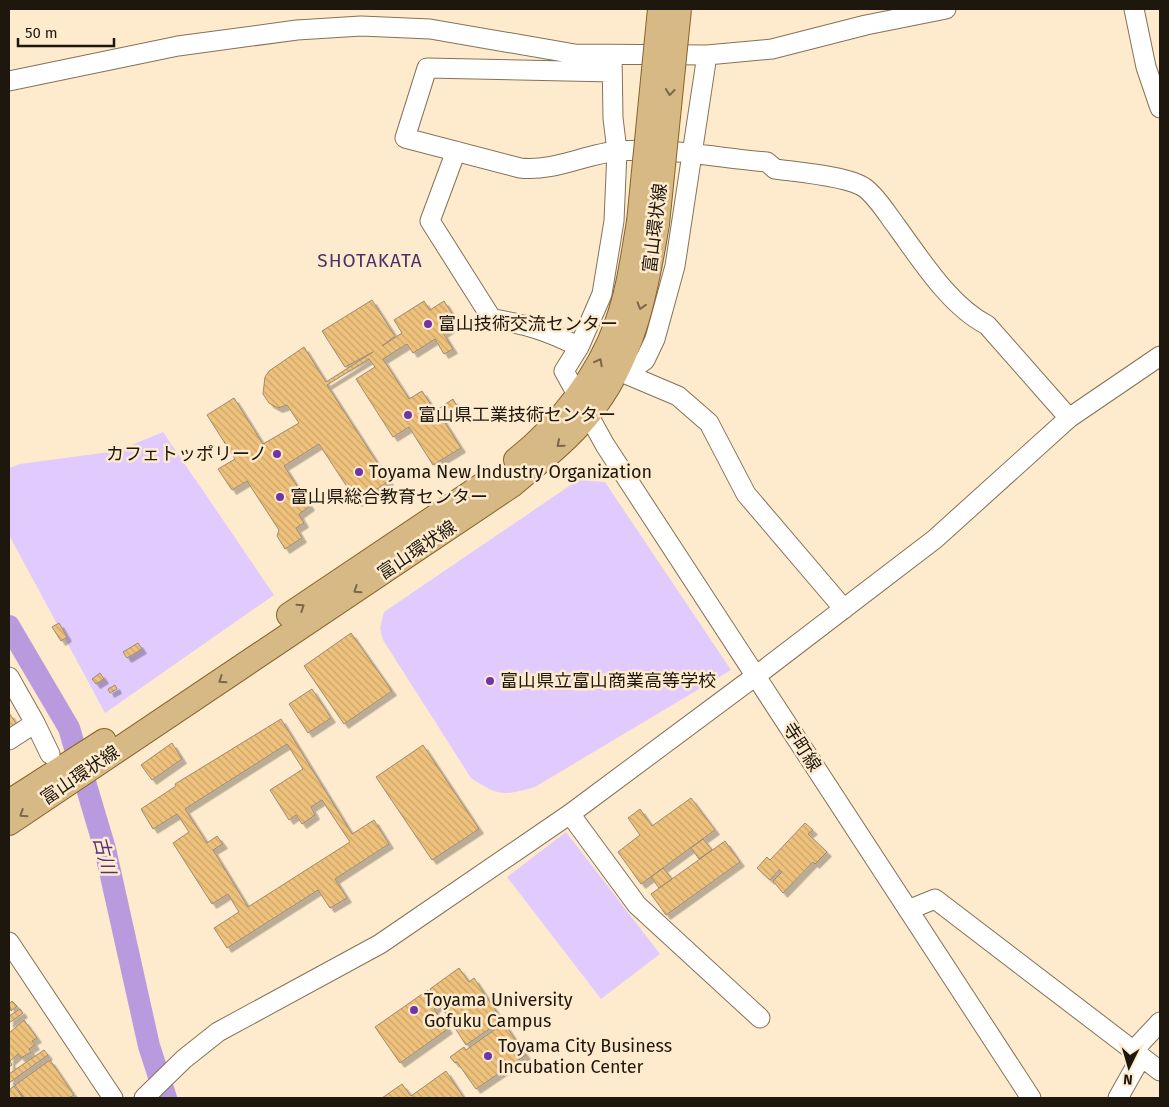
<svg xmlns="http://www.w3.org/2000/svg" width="1169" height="1107" font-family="'Fira Sans','Noto Sans JP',sans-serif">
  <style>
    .grass { fill: #e1cafe }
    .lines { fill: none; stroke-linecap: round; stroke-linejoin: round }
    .river { stroke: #ba9adf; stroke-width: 22 }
    .building { fill: url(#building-back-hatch); stroke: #9d8b71; fill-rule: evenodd; filter: url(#shadow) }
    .minor-casing { stroke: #837258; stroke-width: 21 }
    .major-casing { stroke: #856226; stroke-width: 26 }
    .minor { stroke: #fff; stroke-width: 19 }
    .major { stroke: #d7b985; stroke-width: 24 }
    .major-bridge-casing { stroke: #856226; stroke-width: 26; stroke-linecap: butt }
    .major-bridge { stroke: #d7b985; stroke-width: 24 }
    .oneway { stroke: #7a6849 }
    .poi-dot { fill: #7133a8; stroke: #feebce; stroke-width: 2 }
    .labels { text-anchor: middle; stroke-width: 5; stroke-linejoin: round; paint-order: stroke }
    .street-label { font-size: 18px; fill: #1e170d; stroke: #feebce }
    .poi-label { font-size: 18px; fill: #1e170d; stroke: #feebce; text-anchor: start }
    .neighbourhood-label { font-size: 19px; letter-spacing: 1px; fill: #4d306a; stroke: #feebce }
    .water-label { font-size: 19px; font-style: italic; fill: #582e7e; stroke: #feebce }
  </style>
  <defs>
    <pattern id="building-back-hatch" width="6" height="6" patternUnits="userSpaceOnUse" patternTransform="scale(1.25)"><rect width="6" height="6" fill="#eec17b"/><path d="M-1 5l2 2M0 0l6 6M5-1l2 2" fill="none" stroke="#cca569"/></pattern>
    <filter id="shadow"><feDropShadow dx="4.5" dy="4.5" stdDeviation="0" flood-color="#0004"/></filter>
  </defs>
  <rect width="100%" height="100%" fill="#feebce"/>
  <!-- grass -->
  <path class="grass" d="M163,432L274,595L105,713L9,535V468L20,464L117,451Z
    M578,480L605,482L731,670L535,787C504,796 498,796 471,778L383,640L380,628L384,612Z
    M566,832L660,954L601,999L507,877Z"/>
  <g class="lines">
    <!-- river -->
    <path class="river" d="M9,626L69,728L105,849L149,1046L166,1098"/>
  </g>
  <!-- building -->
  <path class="building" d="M372,300L395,336L382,346L402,333L394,320L424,301L430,310L444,301L458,323L443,333L453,349L444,354L435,339L413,353L407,344L383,359L409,399L422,391L435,411L453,399L458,408L442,418L461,448L433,465L409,427L393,437L356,379L375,367L369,359L327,385L389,481L357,502L319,444L284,466L310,506L299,514L304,523L296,528L302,538L285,549L277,536L279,530L247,481L232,490L218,469L235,459L207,415L234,398L263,444L299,423L287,405L278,408L269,403L263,394L265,377L269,371L304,347L326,382L373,352L345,367L322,331Z
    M59,623L67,637L61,641L52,627Z
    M351,633L392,691L344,724L304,666Z
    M138,643L142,649L127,658L123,652Z
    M100,673L104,679L96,684L92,679Z
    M115,685L117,689L110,693L108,689Z
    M312,689L331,718L308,733L289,704Z
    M9,713L18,726L9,732Z
    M281,719L352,834L374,820L389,844L335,879L347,898L330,908L318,890L227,948L214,928L239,912L228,894L212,904L173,843L189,832L177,814L153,829L141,809L176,786L175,784ZM287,744L303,769L270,790L289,820L296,815L302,824L315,815L311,807L322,800L350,842L248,907L213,850L223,844L217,836L207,843L185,809Z
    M172,743L182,759L152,780L141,765Z
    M423,745L479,829L432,860L376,777Z
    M691,798L715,830L641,884L618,852L640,835L628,818L640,809L652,826Z
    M805,823L813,830L808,834L827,852L815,864L813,862L783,893L773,881L782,872L779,870L770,880L757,868L767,857L770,860Z
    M703,839L712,850L699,859L691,848Z
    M725,841L740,862L666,915L651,894Z
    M663,868L672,879L659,888L651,877Z
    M459,968L469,982L474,978L502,1020L466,1045L430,989Z
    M428,990L439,1005L434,1009L448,1029L400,1063L375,1027Z
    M12,1001L17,1006L11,1011L9,1004Z
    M20,1009L23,1013L9,1023V1016Z
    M24,1020L37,1038L32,1041L35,1045L29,1049L31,1052L21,1058L18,1054L10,1061L12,1065L9,1067V1033Z
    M504,1023L526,1055L476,1089L457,1062L455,1063L450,1057L464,1047L466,1050Z
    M44,1050L48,1055L9,1083V1074Z
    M50,1060L74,1095L69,1098H24L15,1085Z
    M446,1071L464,1098H382L402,1084L411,1096Z
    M14,1086L23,1098H9V1090Z"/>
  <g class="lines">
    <!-- minor casing -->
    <g class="minor-casing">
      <path id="minor" d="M1134,9L1146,67L1160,108
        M612,55L613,118L617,151L614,221L602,294L579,347L564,371L605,445L1031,1098
        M707,55L675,266L655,339L645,360L626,374L678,396L709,423L746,494L844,609
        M612,72L427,68L405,138L520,168C554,172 585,154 618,151C667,147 718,158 767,162L775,169C796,172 849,176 865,188C878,198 887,214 897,227C921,260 950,306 987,325L1069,418
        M9,81L178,46L297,30L361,26L430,29L575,54L707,55L772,49L866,25L946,9
        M456,151L430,221L492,319C525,324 549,331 579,347
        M9,677L35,723L9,740
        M35,723L50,754
        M570,814L637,905L760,1018
        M908,910L935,899L1160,1071
        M9,942L113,1098
        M1133,1051L1160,1022
        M144,1098L184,1059L218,1032L380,944L570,814L765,669L935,539L1069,418L1160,356
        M1118,1098L1141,1057"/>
    </g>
    <!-- major casing -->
    <g class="major-casing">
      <path id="major" d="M516,460C559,426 599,375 617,323C629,290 633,256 639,222
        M289,615L487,482
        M9,802L104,741
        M9,823L512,485C538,463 566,442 588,415C633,361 646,291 657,224"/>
    </g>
    <!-- minor -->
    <use href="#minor" class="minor"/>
    <!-- major -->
    <use href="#major" class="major"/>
    <!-- major-bridge casing -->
    <g class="major-bridge-casing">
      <path id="major-bridge" d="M639,222L660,9
        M657,224L679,9"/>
    </g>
    <!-- major-bridge -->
    <use href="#major-bridge" class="major-bridge"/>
  </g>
  <!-- one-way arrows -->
  <defs><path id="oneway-chevron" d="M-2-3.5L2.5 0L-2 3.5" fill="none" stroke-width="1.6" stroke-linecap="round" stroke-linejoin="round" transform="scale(1.25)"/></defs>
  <g class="oneway">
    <use href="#oneway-chevron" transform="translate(670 92) rotate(96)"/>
    <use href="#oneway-chevron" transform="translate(641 306) rotate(107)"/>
    <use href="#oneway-chevron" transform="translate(599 362) rotate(-62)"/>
    <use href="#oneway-chevron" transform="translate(560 444) rotate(139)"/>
    <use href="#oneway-chevron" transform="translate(357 590) rotate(146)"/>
    <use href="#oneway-chevron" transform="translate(301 607) rotate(-34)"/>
    <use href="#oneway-chevron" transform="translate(222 680) rotate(146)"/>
    <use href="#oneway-chevron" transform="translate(23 814) rotate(147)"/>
  </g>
  <!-- markers -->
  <g class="poi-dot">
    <circle cx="428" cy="324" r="5"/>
    <circle cx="408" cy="415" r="5"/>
    <circle cx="277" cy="454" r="5"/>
    <circle cx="359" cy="472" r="5"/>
    <circle cx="280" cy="497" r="5"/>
    <circle cx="490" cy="681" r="5"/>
    <circle cx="414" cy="1010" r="5"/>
    <circle cx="488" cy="1056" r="5"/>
  </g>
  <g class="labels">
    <!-- street labels -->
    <g class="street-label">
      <text transform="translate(655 228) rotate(-83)" y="6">富山環状線</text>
      <text transform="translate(417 550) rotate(-34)" y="6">富山環状線</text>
      <text transform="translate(802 747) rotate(57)" y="6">寺町線</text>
      <text transform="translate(80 775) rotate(-34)" y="6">富山環状線</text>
    </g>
    <!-- poi labels -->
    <g class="poi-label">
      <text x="438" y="330">富山技術交流センター</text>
      <text x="418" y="421">富山県工業技術センター</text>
      <text x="267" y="460" text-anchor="end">カフェトッポリーノ</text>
      <text x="369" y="478">Toyama New Industry Organization</text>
      <text x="290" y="503">富山県総合教育センター</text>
      <text x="500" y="687">富山県立富山商業高等学校</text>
      <text x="424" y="1006">Toyama University<tspan x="424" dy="21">Gofuku Campus</tspan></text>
      <text x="498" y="1052">Toyama City Business<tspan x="498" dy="21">Incubation Center</tspan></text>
    </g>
    <!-- neighbourhood labels -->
    <g class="neighbourhood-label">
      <text x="370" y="267">SHOTAKATA</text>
    </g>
    <!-- water labels -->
    <g class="water-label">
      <text transform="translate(105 855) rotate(76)" y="7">古川</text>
    </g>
  </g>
  <!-- border -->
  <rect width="1169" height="1107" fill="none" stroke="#1e170d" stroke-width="20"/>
  <!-- north arrow -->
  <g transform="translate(1129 1067) rotate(185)" stroke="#feebce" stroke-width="4" paint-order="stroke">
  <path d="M0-4L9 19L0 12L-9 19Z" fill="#1e170d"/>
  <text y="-8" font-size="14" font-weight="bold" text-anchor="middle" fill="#1e170d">N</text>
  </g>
  <!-- scale -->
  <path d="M18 38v8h96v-8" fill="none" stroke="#1e170d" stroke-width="2.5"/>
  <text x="25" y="38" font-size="15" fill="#1e170d" stroke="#feebce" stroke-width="4" paint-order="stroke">50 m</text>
</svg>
